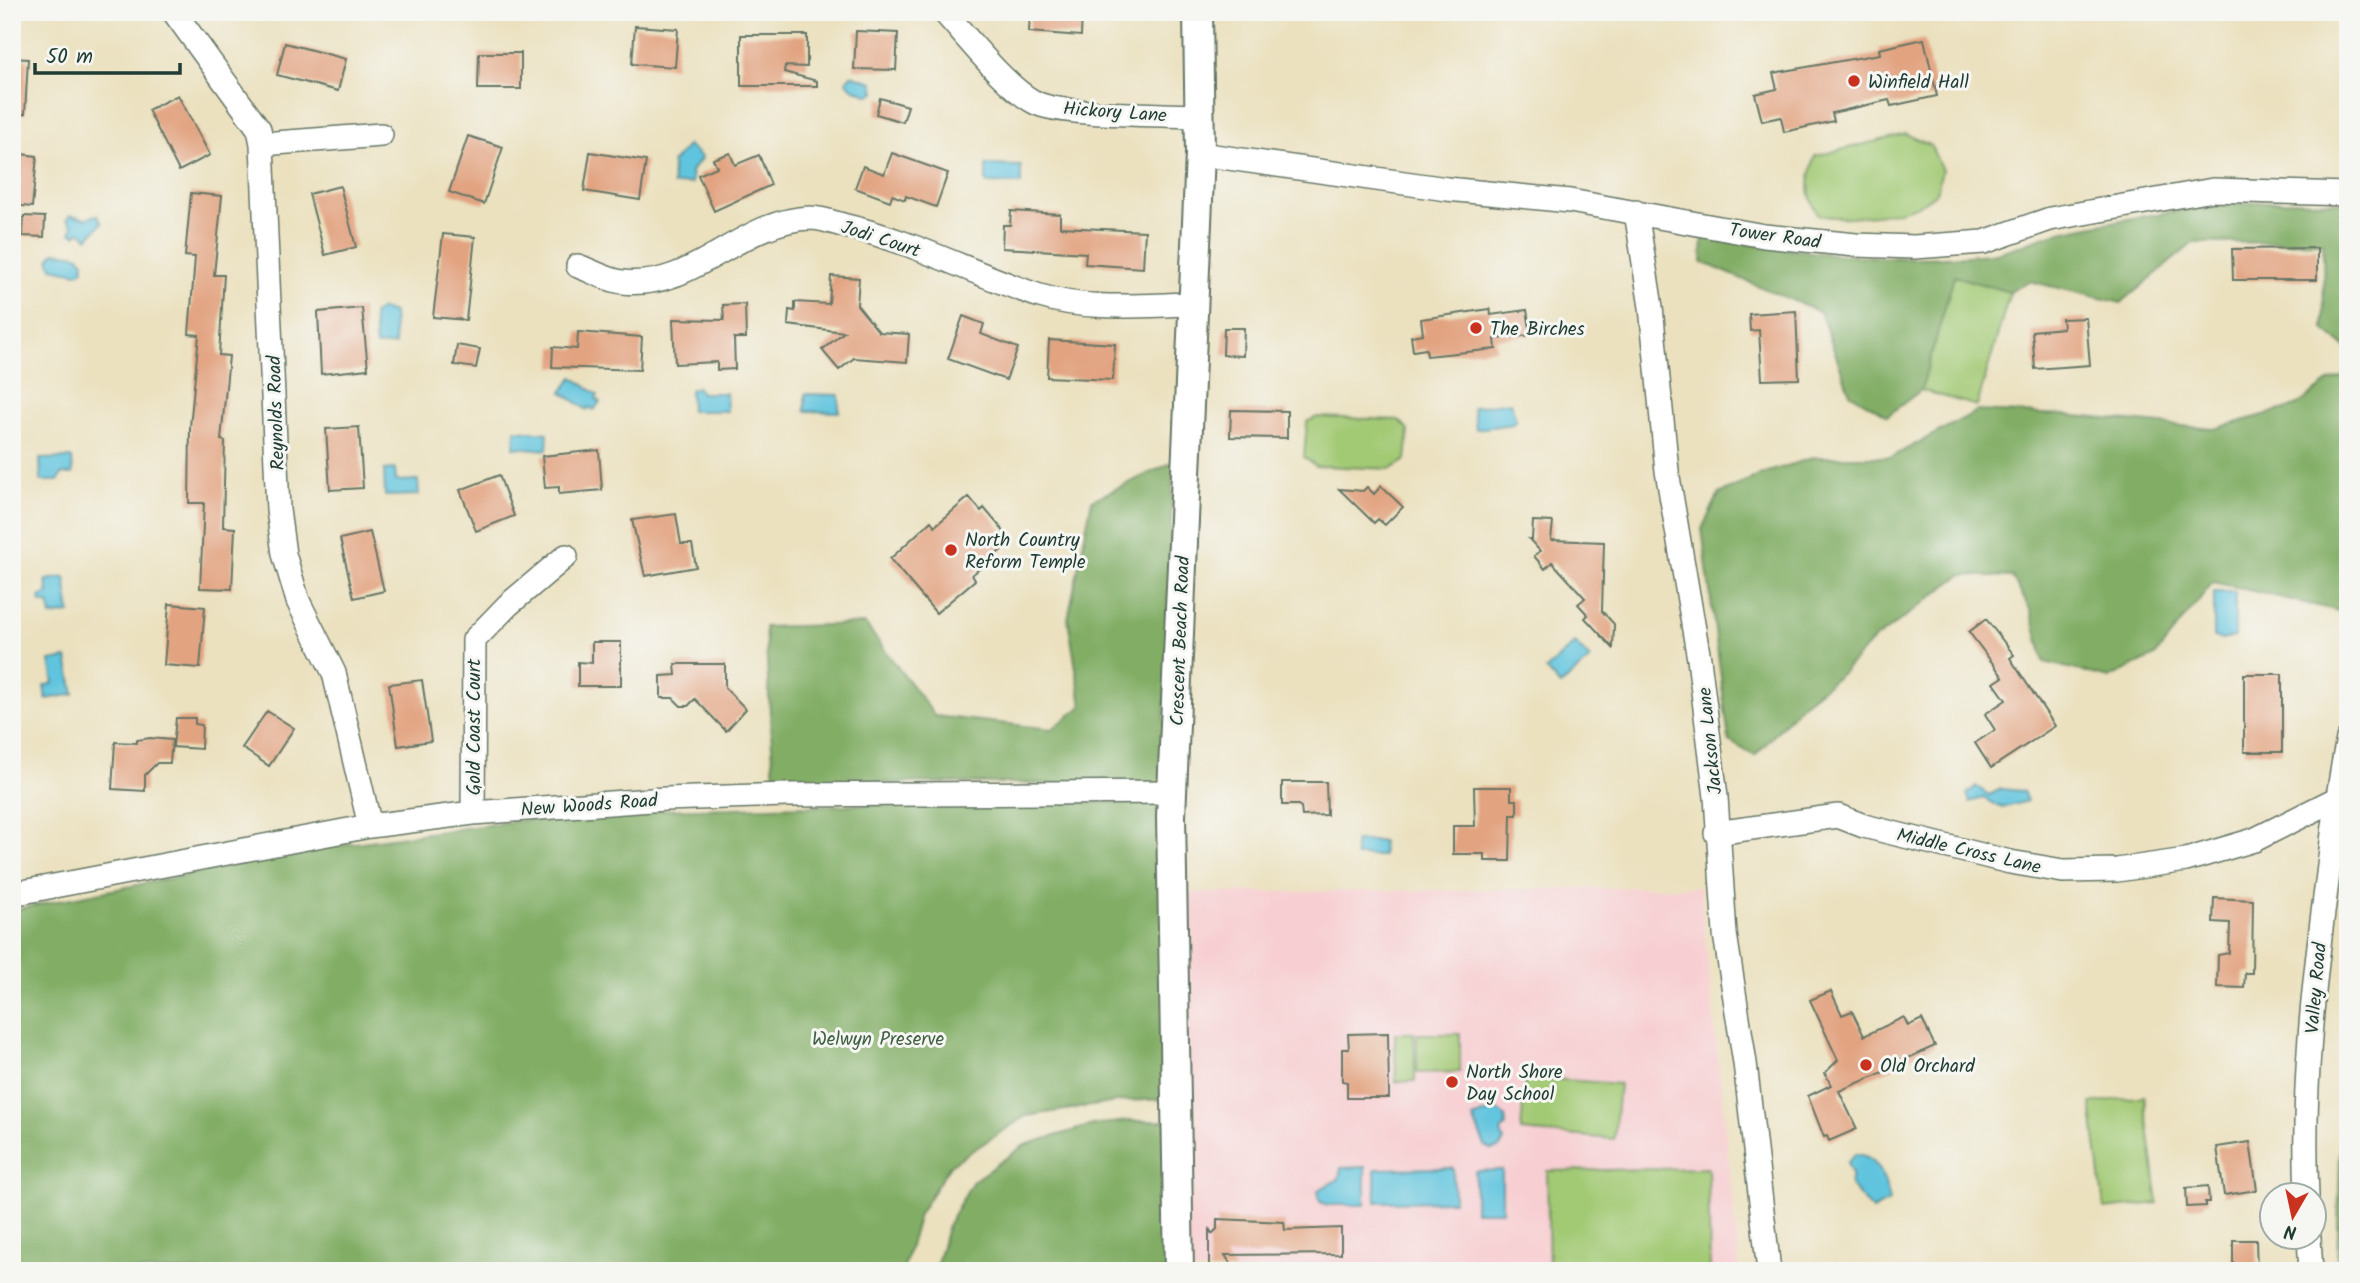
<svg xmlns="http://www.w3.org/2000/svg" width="2360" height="1283" font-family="Kalam,sans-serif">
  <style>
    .built { fill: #f7cfd2 }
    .green { fill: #a2c973; stroke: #608354; stroke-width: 2 }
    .forest { fill: #81ad65; stroke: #50754c; stroke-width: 2 }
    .water { fill: #60c4de; stroke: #408089; stroke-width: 2 }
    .building { fill: #e2a380 }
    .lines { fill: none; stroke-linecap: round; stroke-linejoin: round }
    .minor-casing { stroke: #667665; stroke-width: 26 }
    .tertiary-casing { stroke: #667665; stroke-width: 32 }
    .minor { stroke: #fff; stroke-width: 23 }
    .tertiary { stroke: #fff; stroke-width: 28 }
    .poi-dot { fill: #c8321e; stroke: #f6f6f2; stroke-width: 2.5 }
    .labels { text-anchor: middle; stroke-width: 6; stroke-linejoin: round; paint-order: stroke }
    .poi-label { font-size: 19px; fill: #1f3d34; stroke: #f6f6f2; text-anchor: start }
    .street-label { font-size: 19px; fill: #1f3d34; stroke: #f6f6f2 }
    .park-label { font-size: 19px; fill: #406044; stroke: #f6f6f2 }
  </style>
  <rect width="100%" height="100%" fill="#f6f6f2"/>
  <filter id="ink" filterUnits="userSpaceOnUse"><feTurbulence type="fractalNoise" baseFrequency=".0143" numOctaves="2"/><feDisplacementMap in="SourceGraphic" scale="14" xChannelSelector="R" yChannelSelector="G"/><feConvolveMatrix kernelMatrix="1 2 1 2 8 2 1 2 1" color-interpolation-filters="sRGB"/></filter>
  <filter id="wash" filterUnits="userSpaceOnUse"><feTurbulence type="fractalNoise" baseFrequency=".00686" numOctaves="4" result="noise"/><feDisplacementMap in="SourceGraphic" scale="28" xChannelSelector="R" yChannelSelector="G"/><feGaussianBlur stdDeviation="1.57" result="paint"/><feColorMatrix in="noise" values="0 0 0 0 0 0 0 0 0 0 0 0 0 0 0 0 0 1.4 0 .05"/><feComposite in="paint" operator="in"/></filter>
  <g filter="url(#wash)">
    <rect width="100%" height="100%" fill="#ebe1bf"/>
    <!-- built -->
    <path class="built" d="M1700,887L1740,1271H1185L1182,893Z"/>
    <!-- green -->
    <path class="green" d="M1906,134L1931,146L1942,170C1940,176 1939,186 1936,192C1921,215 1843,221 1819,215C1805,194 1808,180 1815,156Z
      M1954,276L2010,292L1977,406L1921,390Z
      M1317,417L1399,420L1409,430L1406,460L1391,469L1316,466L1304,457L1307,422Z
      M1395,1033H1414L1415,1081L1396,1082Z
      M1417,1034H1460V1072L1417,1073Z
      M1525,1077L1619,1084L1614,1139L1521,1131Z
      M2144,1096L2158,1203L2104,1209L2091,1103Z
      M1708,1168L1710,1271H1549L1547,1171Z"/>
    <!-- forest -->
    <path class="forest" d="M2281,201L2348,202V349L2324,329L2323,242L2193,243L2121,303L2029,281L2010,292L1954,276L1921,390L1887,416L1850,393L1820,312L1702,262L1703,235C1797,254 1893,264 1989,254C2013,251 2036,237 2060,232C2133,217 2207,204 2281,201Z
      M2348,375V613L2213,582L2155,656L2109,678L2044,662L2031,611L2012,577L1961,575L1871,642L1842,673L1801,705L1755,756L1729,741L1702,529L1719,494L1762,474L1815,457H1892L1977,411L2065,415L2214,429L2296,406L2330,381Z
      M1173,462L1162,784L774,782L765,627L865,624L935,716L1052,729L1082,706L1068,619L1092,500Z
      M1162,802L1168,1099L1124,1101L1026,1116L950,1165L919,1214L903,1271H12V910L326,847L546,817L659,810L888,804Z
      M2344,996L2348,1003V1271H2337Z
      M1129,1121H1168L1171,1271H935L948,1224L973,1181L1025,1145L1092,1125Z"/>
    <!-- water -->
    <path class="water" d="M851,75L873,82L875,92L869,95L852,88L846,81Z
      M688,145L702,158L691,171L692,183L673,185L672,163Z
      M986,165L1021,166V184L986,183Z
      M70,215L86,218L97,215L102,223L88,238L80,231L76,235L71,233L73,226L67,219Z
      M55,252L78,255L84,262L83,269L77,273L52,268L49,259Z
      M382,309L393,313L395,345L376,346L373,314Z
      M573,377L598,395L596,399L600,402L594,410L589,407L587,410L562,392Z
      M697,387L701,393H726L727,411H691L690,390Z
      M805,394L839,395V412L805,411Z
      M1510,402L1516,419L1513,424L1476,429L1473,407Z
      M515,430L548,433L547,450L514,447Z
      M72,458L73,474H62L58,481H41L40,459Z
      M395,469L396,481L418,480L419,495L385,496L384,470Z
      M65,577L70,613L51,616L49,603H41L40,597L48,593L46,580Z
      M2214,592H2235V637L2222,640L2214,637Z
      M1575,643L1590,659L1560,686L1546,670Z
      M67,658L74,694L46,699L44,686L54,683L50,661Z
      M1976,786L1989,795L2001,789L2023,791L2027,801L2002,808L1983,798L1970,802L1967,794Z
      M1355,841H1382L1383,856H1355Z
      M1496,1109L1505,1116L1506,1125L1501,1132L1504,1141L1500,1148L1492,1150L1485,1146L1473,1118Z
      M1855,1154C1878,1154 1886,1181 1889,1201L1872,1210L1850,1185L1852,1174L1847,1163Z
      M1365,1167V1205H1328L1320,1202L1318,1190L1339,1179L1341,1168Z
      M1453,1168L1454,1201L1376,1202L1375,1169Z
      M1502,1170V1211H1475V1171Z"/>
    <g id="blocks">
      <!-- building -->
      <path class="building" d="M1030,12H1082L1081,36L1029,32Z
        M635,26L678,29L675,67L632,64Z
        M856,31L898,33L896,70L854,69Z
        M741,35H807V67L785,66L784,72L817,81V86H741Z
        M1924,39L1937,96L1891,106L1889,100L1832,113L1834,121L1784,132L1781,117L1762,121L1755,94L1777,89L1773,73L1880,54L1879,49Z
        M285,43L346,59L338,91L277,75Z
        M479,53H521V89H478Z
        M12,58L28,59L25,114H12Z
        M178,95L210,155L179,171L148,110Z
        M880,98L908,106L903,122L876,114Z
        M468,136L503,147L484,204L449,192Z
        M590,152L646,161L640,200L584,191Z
        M12,153L37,156L32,207L12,205Z
        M730,153L735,165L759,155L771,185L714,211L698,175L717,167L713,159Z
        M892,153L948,173L936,207L906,196L905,200L892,195L890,201L855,188L863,166L884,174Z
        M340,186L356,247L325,255L309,194Z
        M191,193L222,196L214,275H224L219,355L229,356L221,440L225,441L223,527L235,528L232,589L200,588L204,503H189L190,427L199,335L189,334L195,257L185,256Z
        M1011,211L1060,214V227L1145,231L1143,268L1085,264L1086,253L1002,248L1003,225H1010Z
        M24,216L45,217L44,237L23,236Z
        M443,234L475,237L466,320L433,317Z
        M2317,248V280H2233L2232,249Z
        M831,276L859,278L857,305L879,332L909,334L907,362L854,358L839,370L822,350L844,332L788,325L789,310L795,311V302L829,304Z
        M745,304L746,338H734L735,369L717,370V362L675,364L673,319L724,320L723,305Z
        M362,308L368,369L321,374L318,312Z
        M1490,309L1491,315L1527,310L1531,335L1495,339L1496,349L1427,356L1426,349L1413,351L1411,336L1423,334L1421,319Z
        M1796,311L1799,379L1762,380L1759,330L1750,331L1749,314Z
        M963,316L984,324L981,334L1018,348L1006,380L948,359Z
        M2086,318L2090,365L2035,369L2032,331L2063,328L2062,319Z
        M1224,328H1244L1243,356L1223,355Z
        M578,332L642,337L640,370L552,367L553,347L577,349Z
        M1049,340L1115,344L1113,380L1047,377Z
        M457,345L480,349L476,368L454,365Z
        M1231,410L1287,411V438L1230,437Z
        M359,427L363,488L330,490L326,429Z
        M599,450L602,490L559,494V487L545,488L542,456Z
        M499,475L514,516L476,531L460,490Z
        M1381,486L1403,507L1385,525L1378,519L1374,523L1339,489L1363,491L1367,487L1374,494Z
        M969,497L981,511L984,508L1012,541L972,575L975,580L936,613L890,559L931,521L935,526Z
        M676,514L681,544H692L696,567L645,576L632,520Z
        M1533,521L1553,522L1551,540L1604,542L1602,611L1614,624L1613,648L1585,618L1588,615L1578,604L1585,598L1552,562L1545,569L1534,556L1540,551L1529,539H1532Z
        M370,532L384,591L354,598L340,539Z
        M169,604L205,607L200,668L164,665Z
        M1986,619L2014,655L2010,658L2055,726L1991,768L1975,743L1995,730L1985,714L2006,700L1994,683L2003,677L1969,632Z
        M592,642H621V686H578V662L592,663Z
        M675,664H725V688L746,709L726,731L695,699L688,706H681L673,698H661V676L676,675Z
        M2244,674H2282V752H2244Z
        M422,680L431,741L398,746L389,684Z
        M267,711L294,728L269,766L242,748Z
        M176,718H195V724L202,725L201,749L173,747Z
        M150,738L172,740L170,763H157L145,775V791L112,789L115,742L137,743V740Z
        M1282,782H1326L1327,815L1302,816L1301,807L1298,805H1282Z
        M1474,787H1511V800H1517V815H1511L1510,861H1485V854H1453V826H1475Z
        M2214,898L2253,900L2252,973H2245L2244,988L2217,987L2218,955L2229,953L2230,923L2213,922Z
        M1831,991L1842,1015L1852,1011L1864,1036L1904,1017L1908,1026L1922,1019L1935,1046L1906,1059L1907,1062L1839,1091L1857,1129L1829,1141L1827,1136L1824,1137L1808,1096L1831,1085L1825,1073L1838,1060L1810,1000Z
        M1388,1033L1389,1098H1347V1082L1342,1081V1049H1349L1348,1034Z
        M2250,1142L2257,1190L2224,1195L2217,1147Z
        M2208,1186L2209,1202H2205V1206L2187,1207L2186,1188Z
        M1217,1219L1284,1222L1285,1230L1341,1228V1254L1225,1255L1235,1271H1209V1228L1212,1234L1217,1229Z
        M2233,1240H2256L2257,1271H2233Z"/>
    </g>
  </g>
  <g filter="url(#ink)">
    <use href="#blocks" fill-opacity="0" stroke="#667665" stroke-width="2"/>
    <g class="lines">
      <!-- minor casing -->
      <g class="minor-casing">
        <path id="minor" d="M174,12L259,129L262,144L278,510L284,554L298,601L334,673L370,826
          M944,12C967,37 1007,89 1036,103C1063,116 1163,114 1198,116
          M262,144L381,135
          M1200,154L1447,189L1570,201L1764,236L1856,245L1914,247L1984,242L2050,219L2213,190L2348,194
          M1636,212L1651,307L1667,471L1699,659L1716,797L1725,934L1745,1063L1769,1271
          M578,266C592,271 609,281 623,282C694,290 741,220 810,218C822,218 835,223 846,226C913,241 975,275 1040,296C1088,311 1144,305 1193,304
          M473,813L474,640L508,605L566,556
          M1716,833L1838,816L1864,826L2010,862L2063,871L2117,870L2186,860L2254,840L2338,798
          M12,894L370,826L473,813L665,799L787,795L1172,792
          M2307,1196C2302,1091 2313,986 2327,882C2333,834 2338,786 2348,739
          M2309,1238L2311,1271"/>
      </g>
      <!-- tertiary casing -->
      <g class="tertiary-casing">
        <path id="tertiary" d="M1179,1271L1171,816L1200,154L1198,12"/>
      </g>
      <!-- minor -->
      <use href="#minor" class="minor"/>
      <!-- tertiary -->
      <use href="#tertiary" class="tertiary"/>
    </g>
  </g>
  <!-- markers -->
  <g class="poi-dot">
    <circle cx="1854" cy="81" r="7"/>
    <circle cx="1476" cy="328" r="7"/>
    <circle cx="951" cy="550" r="7"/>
    <circle cx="1866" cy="1065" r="7"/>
    <circle cx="1452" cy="1082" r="7"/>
  </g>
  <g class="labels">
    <!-- poi labels -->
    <g class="poi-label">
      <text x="1868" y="88">Winfield Hall</text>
      <text x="1490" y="335">The Birches</text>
      <text x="965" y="546">North Country<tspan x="965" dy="22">Reform Temple</tspan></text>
      <text x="1880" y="1072">Old Orchard</text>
      <text x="1466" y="1078">North Shore<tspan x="1466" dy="22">Day School</tspan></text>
    </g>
    <!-- street labels -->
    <g class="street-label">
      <text transform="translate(1115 111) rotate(4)" y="7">Hickory Lane</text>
      <text transform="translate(1775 235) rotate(8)" y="7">Tower Road</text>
      <text transform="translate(881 238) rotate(18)" y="7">Jodi Court</text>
      <text transform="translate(275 413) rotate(-92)" y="7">Reynolds Road</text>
      <text transform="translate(1179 641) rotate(-88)" y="7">Crescent Beach Road</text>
      <text transform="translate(473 727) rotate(-90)" y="7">Gold Coast Court</text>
      <text transform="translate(1709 741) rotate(-96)" y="7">Jackson Lane</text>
      <text transform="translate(589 804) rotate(-4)" y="7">New Woods Road</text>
      <text transform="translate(1969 850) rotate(13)" y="7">Middle Cross Lane</text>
      <text transform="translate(2315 988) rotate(-85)" y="7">Valley Road</text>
    </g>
    <!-- park labels -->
    <g class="park-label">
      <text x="878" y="1045">Welwyn Preserve</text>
    </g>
  </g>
  <!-- margin -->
  <rect width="2360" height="1283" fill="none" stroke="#f6f6f2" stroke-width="42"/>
  <!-- north arrow -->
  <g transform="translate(2293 1216) rotate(189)"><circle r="33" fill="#f6f6f2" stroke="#a0aca6" stroke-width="2"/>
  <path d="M0-5L12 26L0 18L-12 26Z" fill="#c8321e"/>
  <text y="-10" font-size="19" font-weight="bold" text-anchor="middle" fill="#1f3d34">N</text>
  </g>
  <!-- scale -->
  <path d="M35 63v10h145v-10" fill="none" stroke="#1f3d34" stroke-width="3.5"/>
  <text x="46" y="63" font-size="21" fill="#1f3d34" stroke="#f6f6f2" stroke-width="5" paint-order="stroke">50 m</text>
</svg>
